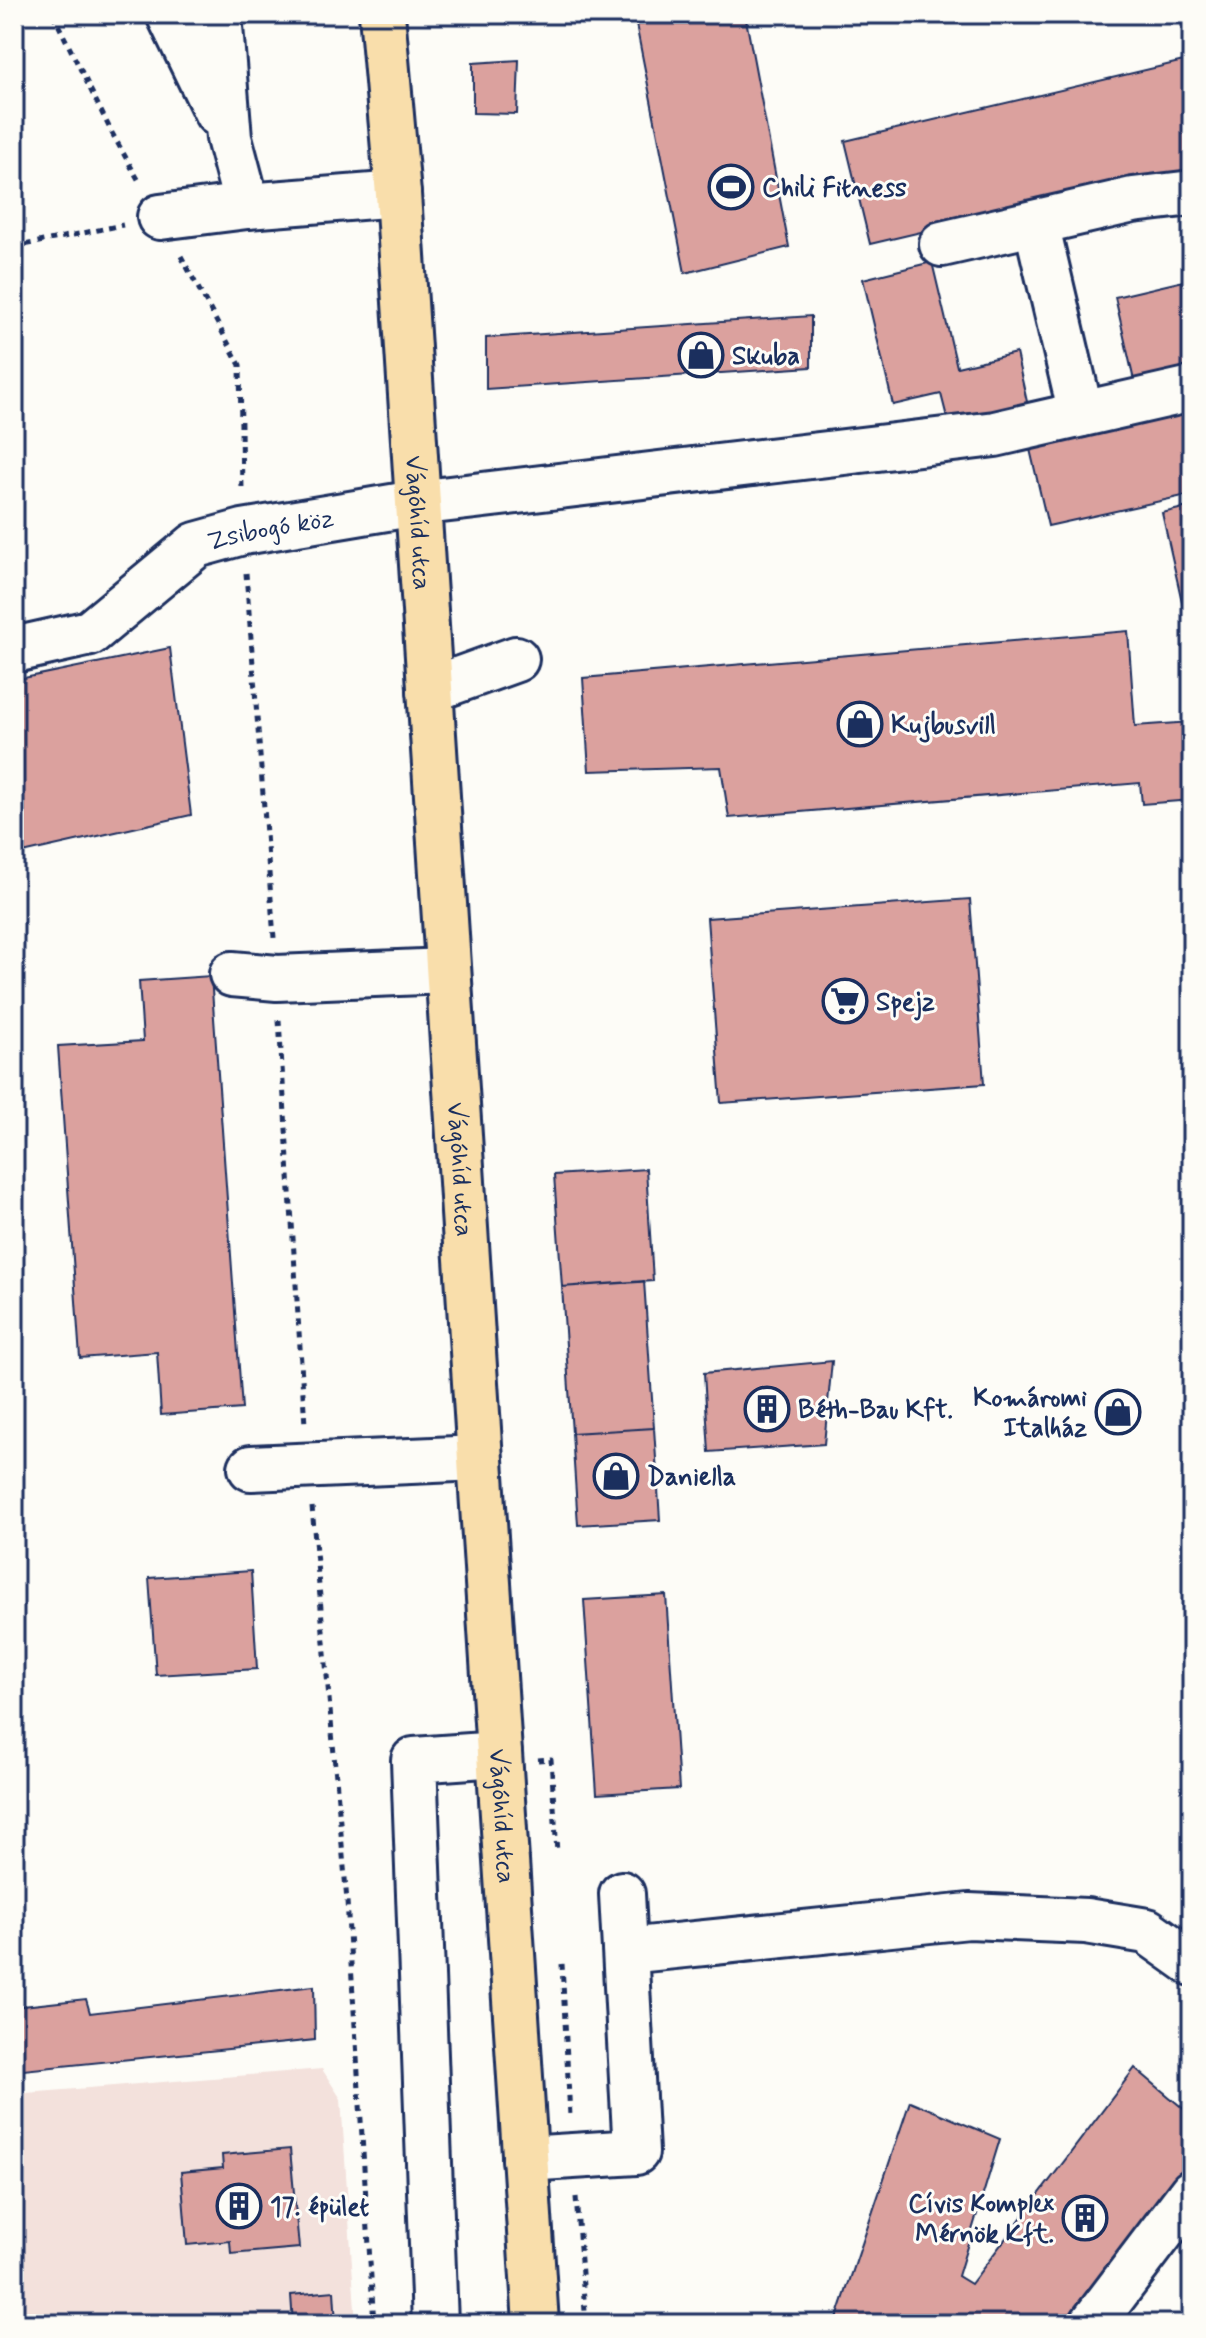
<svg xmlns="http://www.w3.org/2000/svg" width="1206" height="2338" font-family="Mynerve,sans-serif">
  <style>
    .built { fill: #f3e1dc }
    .building { fill: #dba19e; stroke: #1b2f5e; stroke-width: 2 }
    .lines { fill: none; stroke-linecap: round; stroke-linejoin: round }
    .minor-casing { stroke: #1b2f5e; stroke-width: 50 }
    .major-casing { stroke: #1b2f5e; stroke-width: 50 }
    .path { stroke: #1b2f5e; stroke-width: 5; stroke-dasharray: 6 6; stroke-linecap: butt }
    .minor { stroke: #fdfcf7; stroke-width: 44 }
    .major { stroke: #f9deab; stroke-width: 44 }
    .labels { text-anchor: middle; stroke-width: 6; stroke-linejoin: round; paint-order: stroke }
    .poi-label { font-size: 26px; font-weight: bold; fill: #1b2f5e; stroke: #fdfcf7; text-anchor: start }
    .street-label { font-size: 26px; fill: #1b2f5e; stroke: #fdfcf7 }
  </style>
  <rect width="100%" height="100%" fill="#fdfcf7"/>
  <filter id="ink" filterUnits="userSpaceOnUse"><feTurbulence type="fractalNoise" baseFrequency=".0125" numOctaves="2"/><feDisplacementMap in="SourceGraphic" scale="16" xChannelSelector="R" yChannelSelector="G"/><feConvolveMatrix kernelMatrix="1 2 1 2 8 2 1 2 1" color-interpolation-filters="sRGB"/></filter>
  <g filter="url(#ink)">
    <!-- built -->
    <path class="built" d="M322,2069L341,2099L356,2324H14V2094Z"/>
    <!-- building -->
    <path class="building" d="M634,14H745L789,247L685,273Z
      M1192,59V168L870,244L845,141Z
      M519,60L517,114L473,113V63Z
      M932,262L957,367L1016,353L1030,415L951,433L941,394L893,405L863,279Z
      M1192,279V371L1135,385L1115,297Z
      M811,316V367L486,389V338Z
      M1192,409V494L1048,526L1029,445Z
      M1192,506V604L1183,606L1162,513Z
      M1128,631L1135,726L1192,722V800L1142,804L1140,783L729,818L721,767L589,771L583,678Z
      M170,648L191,815L14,855V680Z
      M970,899L984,1084L721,1103L707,918Z
      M211,976L242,1409L161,1415L157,1352L80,1358L58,1046L143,1041L139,981Z
      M646,1169L653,1281L562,1287L554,1175Z
      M644,1281L654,1428L572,1433L562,1287Z
      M832,1361L824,1444L709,1452L704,1373Z
      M654,1428L660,1520L578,1525L572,1433Z
      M251,1571L257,1669L156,1675L149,1578Z
      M666,1595L679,1789L597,1794L584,1600Z
      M314,1986L315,2040L14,2071V2007L86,1999L90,2013Z
      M1135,2068L1192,2116V2161L1068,2324H835L910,2101L1000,2139L958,2276L971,2284Z
      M290,2149L299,2248L231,2254L230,2241L187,2245L181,2172L223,2168L222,2155Z
      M334,2291L336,2324H293L291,2295Z"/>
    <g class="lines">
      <!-- minor casing -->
      <g class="minor-casing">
        <g id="minor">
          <path d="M169,14L217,113"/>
          <path d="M219,14L229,138L247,206"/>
          <path d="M160,217L247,206L398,194"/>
          <path d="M1036,223L1081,414"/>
          <path d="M942,244L1133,200L1192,193"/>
          <path id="s1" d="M14,650L90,633L196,545L243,532L416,503L995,434L1192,389"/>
          <path d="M430,690L516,659"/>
          <path d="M232,974L277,978L447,971"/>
          <path d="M251,1468L479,1458"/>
          <path d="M626,1951L969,1916L1086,1921L1147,1931L1192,1963"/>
          <path d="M525,2159L636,2152L622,1894"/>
          <path d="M435,2324L414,1760L499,1754"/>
          <path d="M1092,2324L1192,2192"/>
        </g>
      </g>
      <!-- major casing -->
      <g class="major-casing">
        <g id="major">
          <path id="s2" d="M382,14L398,194L536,2324"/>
        </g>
      </g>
      <!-- path -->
      <path class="path" d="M53,14L112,133L139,181
        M14,247L123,225
        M181,256L240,365L242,491
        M246,573L274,938
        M279,1020L305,1425
        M312,1507L347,1901L374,2324L397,2322
        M538,1760L551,1759L557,1853
        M562,1964L570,2116
        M576,2197L586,2324
        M474,2317L496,2315"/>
      <!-- minor -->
      <use href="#minor" class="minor"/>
      <!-- major -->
      <use href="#major" class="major"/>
    </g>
  </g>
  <!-- icons -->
  <defs>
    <g id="stadium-ring" transform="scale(2.3)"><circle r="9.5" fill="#fdfcf7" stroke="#1b2f5e" stroke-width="1.5"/><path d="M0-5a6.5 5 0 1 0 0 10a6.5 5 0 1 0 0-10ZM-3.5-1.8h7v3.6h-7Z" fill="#1b2f5e"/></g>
    <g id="shop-ring" transform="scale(2.3)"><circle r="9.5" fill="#fdfcf7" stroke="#1b2f5e" stroke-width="1.5"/><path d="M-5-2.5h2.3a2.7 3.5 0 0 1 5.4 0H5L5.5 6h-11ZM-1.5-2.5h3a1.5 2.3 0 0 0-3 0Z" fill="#1b2f5e"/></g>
    <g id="supermarket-ring" transform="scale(2.3)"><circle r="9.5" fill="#fdfcf7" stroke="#1b2f5e" stroke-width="1.5"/><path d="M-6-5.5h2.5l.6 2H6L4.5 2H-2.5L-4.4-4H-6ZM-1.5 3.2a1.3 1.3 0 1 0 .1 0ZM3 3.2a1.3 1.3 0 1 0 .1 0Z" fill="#1b2f5e"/></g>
    <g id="building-ring" transform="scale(2.3)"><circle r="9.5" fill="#fdfcf7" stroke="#1b2f5e" stroke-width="1.5"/><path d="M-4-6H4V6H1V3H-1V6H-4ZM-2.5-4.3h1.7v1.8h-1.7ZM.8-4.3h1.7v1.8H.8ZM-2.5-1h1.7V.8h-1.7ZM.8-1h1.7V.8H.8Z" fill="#1b2f5e"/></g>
  </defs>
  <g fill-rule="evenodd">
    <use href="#stadium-ring" x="731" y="187"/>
    <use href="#shop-ring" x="701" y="355"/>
    <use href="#shop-ring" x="860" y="724"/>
    <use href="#supermarket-ring" x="845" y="1001"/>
    <use href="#building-ring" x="767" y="1409"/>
    <use href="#shop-ring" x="1118" y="1412"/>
    <use href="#shop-ring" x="616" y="1476"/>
    <use href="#building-ring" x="239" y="2206"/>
    <use href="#building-ring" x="1085" y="2218"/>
  </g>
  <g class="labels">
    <!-- poi labels -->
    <g class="poi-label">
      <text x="762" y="196">Chili Fitness</text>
      <text x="732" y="364">Skuba</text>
      <text x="891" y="733">Kujbusvill</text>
      <text x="876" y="1010">Spejz</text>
      <text x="1087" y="1406" text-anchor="end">Komáromi<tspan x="1087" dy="30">Italház</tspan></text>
      <text x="798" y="1418">Béth-Bau Kft.</text>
      <text x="647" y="1485">Daniella</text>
      <text x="1054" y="2212" text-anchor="end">Cívis Komplex<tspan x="1054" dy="30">Mérnök Kft.</tspan></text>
      <text x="270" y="2215">17. épület</text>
    </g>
    <!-- street labels -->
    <g class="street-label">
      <text dy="9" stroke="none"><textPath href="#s2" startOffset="510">Vágóhíd utca</textPath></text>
      <text dy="9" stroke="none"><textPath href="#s1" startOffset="292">Zsibogó köz</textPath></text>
      <text dy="9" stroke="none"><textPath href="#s2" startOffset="1158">Vágóhíd utca</textPath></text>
      <text dy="9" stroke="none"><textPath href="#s2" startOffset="1806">Vágóhíd utca</textPath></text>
    </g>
  </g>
  <!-- margin -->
  <rect width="1206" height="2338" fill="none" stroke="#fdfcf7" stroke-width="48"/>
  <rect x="24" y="24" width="1158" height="2290" fill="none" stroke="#1b2f5e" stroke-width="3" filter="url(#ink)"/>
</svg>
